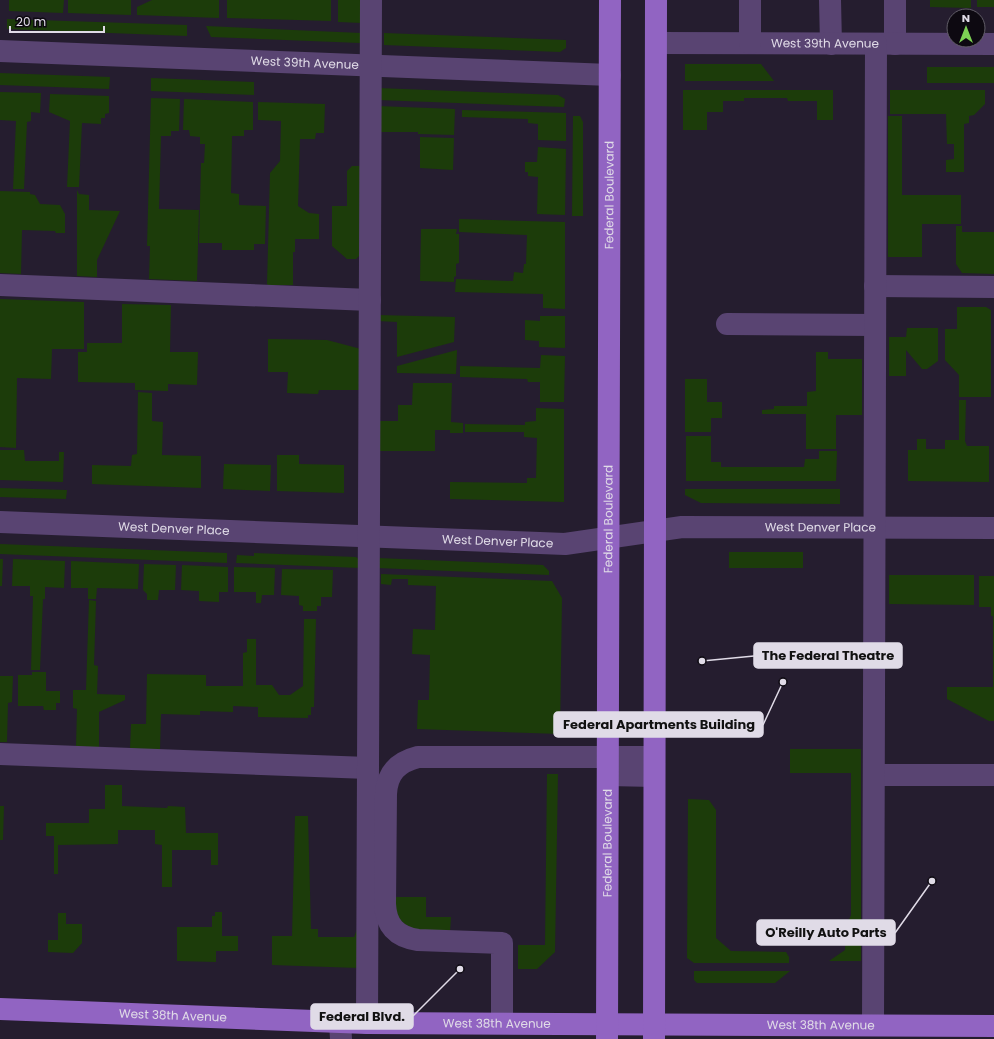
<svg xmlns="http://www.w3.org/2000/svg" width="994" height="1039" font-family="Poppins,sans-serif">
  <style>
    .green { fill: #1c3c0a }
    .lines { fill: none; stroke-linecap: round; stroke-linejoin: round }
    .minor { stroke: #594472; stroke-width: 22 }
    .major { stroke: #9164c2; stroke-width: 22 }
    .labels { text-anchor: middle; stroke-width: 4; stroke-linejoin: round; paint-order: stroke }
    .street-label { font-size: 12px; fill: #e0dbe7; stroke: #0d0911 }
    .leader { fill: none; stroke: #e0dbe7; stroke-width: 1.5 }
    .callout-dot { fill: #e0dbe7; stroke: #0d0911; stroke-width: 1.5 }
    .callout { fill: #e0dbe7; stroke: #e0dbe7; stroke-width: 1.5 }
    .callout-label { font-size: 13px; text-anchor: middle; font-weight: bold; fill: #111 }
  </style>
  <rect width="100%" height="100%" fill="#251d2f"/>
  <!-- green -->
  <path class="green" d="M9,0H64L63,13L9,11Z
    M68,0H131V15L68,13Z
    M152,0H219V18L137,15V7Z
    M227,0H331V21L227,18Z
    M338,0H362V23L338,22Z
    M930,0H971V8L930,7Z
    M977,0H994V7H977Z
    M7,19L187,25V36L7,29Z
    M206,26L361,33L360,43L211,37Z
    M384,33L566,40V48L560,52L384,45Z
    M685,64H761L774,81H685Z
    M927,67H994V83H927Z
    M0,73L110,77L109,89L0,85Z
    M151,78L254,82V95L151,91Z
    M378,88L558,95L565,99L564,107L378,100Z
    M683,90H833V120H817V101H788L787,98H744V101H723V112H707V130H683Z
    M890,90H985V104L974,115L969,116V123L964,124V172H946V160L954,159V144H947L946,114H890Z
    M0,92L41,93L40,113L31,112V121L27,122L24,189H13L16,121L0,120Z
    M50,94L109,96V113L105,114V118H101V124L82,123L79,187H67L70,121L49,112Z
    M151,98L180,99L179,131H171V136H161L159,209L199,210L197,281L149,279L150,246H147Z
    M184,99L253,102V130H244V136H232L231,193L239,194V205L266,206L265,244H254V250H222V243H199L201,163H204L205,144H200V137L190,136L189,130H183Z
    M258,102L325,104L324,133H316L315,139H300L298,206L309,213L319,214V239H295V252H293V285H268L267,284L270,173L280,161L281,121L258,120Z
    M377,106L455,109L454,135L418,134V132H376Z
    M462,110L566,113V141L538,140V124L528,123V119L462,117Z
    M573,116H580L583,122V216H572Z
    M888,116H902V195H961V224H922V257H888Z
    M420,137L454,138L453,170L420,168Z
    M538,147L566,149L565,215L537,214L538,177L528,176V172H525V162H537Z
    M352,166H363L359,256L356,259H347L332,246V206H347V171Z
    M77,190L79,194L89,195V210L120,211L97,260V277L77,276Z
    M0,191L30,192V194L35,195L40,204L60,205L65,214V233H56L55,231L22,230L21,274L0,273Z
    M459,219L565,222V309L543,308V294L455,292L456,279L513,281L514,272L523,273L524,264H526L527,235L459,232Z
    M956,226H962V232H994V274L962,273L956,264Z
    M421,229H457L456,234H459V263L456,264V276L454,277V282L420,281Z
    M0,299L84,302V349H52L51,379L17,378L16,448L0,447Z
    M122,304L171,305L170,352H198L197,385L168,384V391L135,390V383L78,382V352H87V343H122Z
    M957,307H986L991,310V397H959V375L945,360V329H957Z
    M378,315L455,317L454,342L397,357V322L377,321Z
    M540,316H565V348L539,347V341L525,340V320L540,321Z
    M907,328H938V361L927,369H922L906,350V376H889V337H906Z
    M268,339L327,340L361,349V390H319L318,394L287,393L288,372H268Z
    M457,350L456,374L397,373V366Z
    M816,352H828V359H862V415H836V449H806V414H762V410L774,409V406H807V392L816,391Z
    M541,355L565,356L564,402H540V382H528L527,379L460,377V366L540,368Z
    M685,379H707V402H722V418H711V432H685Z
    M413,383H452L451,422L463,423V433H450V430H435V451H378V421H398V405H412Z
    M138,392L152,393V421L163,422L162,455L201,456V488L92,484V465L131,466L132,455L137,454Z
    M959,400H966L965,441L967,446H989V482L908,481V450H917V439H926V449H945V440H959Z
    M536,408L564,409V502L450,499V482L527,483V478H536L537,438L524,437V432H465V424L525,425V422L536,421Z
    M686,436H711V462H721V467H804L805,459H819V451H837L836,481H686Z
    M0,450H24L25,461H59V452H64L63,482L0,480Z
    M277,455H299V464L344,465V493L277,491Z
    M224,464L271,465L270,491L223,489Z
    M0,488L67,490L66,499L0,497Z
    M685,489H840V504L701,503L685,495Z
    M0,544L227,553V563L0,554Z
    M729,552H803V568H729Z
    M254,553L356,557L360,560V568L236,563L237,555L254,556Z
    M378,558L543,565L549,571V575L377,568Z
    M0,559H3L2,586H0Z
    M13,559L65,561L64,588L45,587V599H43L40,670H31L33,596H30V586H12Z
    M71,561L139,564L138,589L97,588L96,599H88V588H71Z
    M144,564L176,565L175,590H159L158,600H147V594L143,590Z
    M182,565L228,567V592H219V602L199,601V591L181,590Z
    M234,567L275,568L274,595H262L261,603H256V592H234Z
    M282,569L333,570L332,597H321V606H317V611H303V606L299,605V596L281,595Z
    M381,574L552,581L562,598L560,734L417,729L418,700H429L430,655L412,654L413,629L435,630L436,586L408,585V579H392L391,585L381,584Z
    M889,575H974V605L889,604Z
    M979,576H994V721H989L947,699V687H993V616H991V607H979Z
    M89,600L96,601L94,665L98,666L97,694L125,695V700L99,712V748L76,746L77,709L73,708V690H86Z
    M304,619H316L314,707H311V715H308V718L258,717V707L233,706V712L200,711V715L161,714L160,750L130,749L131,724H146L147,674L206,675V686H243V653L247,652V639H256V685H272L279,695H290L303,686Z
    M32,672H46V691H60V703H56V710H44L43,706H18V675H32Z
    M0,676H13L12,702L8,703L7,742H0Z
    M790,749H861V961H829L845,950L846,926L851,915V773H790Z
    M547,774H558L555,952L537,969H518V945H545Z
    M105,785H122V806L167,808L168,806L185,807L186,833H218V865H211V850H172V887H162V845L155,844V830H118V844L58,845V874H54V836H46V823H89V809H105Z
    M688,799L709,800L716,810V938L731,951L786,952L789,957V963H694L687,958Z
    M0,806H4L3,840H0Z
    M295,816H308L311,929H318V937H354L359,924L358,968L272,965V936H292Z
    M395,897H426V917H451L450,932C433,932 400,933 396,910C395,906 395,902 395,897Z
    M215,912H222V936H238V951H216V962L177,961V927H212V916H215Z
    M58,913H66V924H82V943L73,953L48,952V940H58Z
    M694,971H790L775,983H697L694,980Z"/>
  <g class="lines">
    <!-- minor -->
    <g class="minor">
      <path d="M830,0L831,44"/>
      <path d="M895,0V44"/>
      <path id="s1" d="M656,43L994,44"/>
      <path d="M750,43V0"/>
      <path id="s2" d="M0,51L610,75"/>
      <path d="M0,285L370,300"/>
      <path d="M875,286L994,287"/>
      <path d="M727,324L875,325"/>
      <path id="s3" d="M0,522L565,544L682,527L994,528"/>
      <path d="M0,754L368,768"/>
      <path d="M608,775L654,776"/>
      <path d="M874,775H994"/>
      <path d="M340,1022L341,1039"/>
      <path d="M367,1023L371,0"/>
      <path d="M502,1023V943L418,940C397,937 386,926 385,904L386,794C387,773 398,762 418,757H654"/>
      <path d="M873,1025L876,44"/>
    </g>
    <!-- major -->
    <g class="major">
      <path id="s4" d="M0,1009L367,1023L994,1026"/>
      <path id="s5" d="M607,1039L610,0"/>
      <path d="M654,1039L656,0"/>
    </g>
  </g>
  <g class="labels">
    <!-- street labels -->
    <g class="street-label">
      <text dy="4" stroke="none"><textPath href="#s1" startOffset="169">West 39th Avenue</textPath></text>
      <text dy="4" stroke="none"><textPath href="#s2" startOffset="305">West 39th Avenue</textPath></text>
      <text dy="4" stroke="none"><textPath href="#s5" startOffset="844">Federal Boulevard</textPath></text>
      <text dy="4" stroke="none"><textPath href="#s5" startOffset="520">Federal Boulevard</textPath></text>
      <text dy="4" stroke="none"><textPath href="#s3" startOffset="822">West Denver Place</textPath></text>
      <text dy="4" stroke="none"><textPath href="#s3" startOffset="174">West Denver Place</textPath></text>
      <text dy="4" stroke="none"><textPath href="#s3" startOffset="498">West Denver Place</textPath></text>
      <text dy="4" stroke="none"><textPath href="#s5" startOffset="196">Federal Boulevard</textPath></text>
      <text dy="4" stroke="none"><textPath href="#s4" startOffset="173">West 38th Avenue</textPath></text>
      <text dy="4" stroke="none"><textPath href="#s4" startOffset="497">West 38th Avenue</textPath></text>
      <text dy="4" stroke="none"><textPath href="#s4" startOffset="821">West 38th Avenue</textPath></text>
    </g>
  </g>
  <!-- callouts -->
  <path class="leader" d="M702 661L754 656M783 682L763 725M932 881L895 933M460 969L413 1016"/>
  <g class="callout-dot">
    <circle cx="702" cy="661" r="4"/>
    <circle cx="783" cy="682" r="4"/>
    <circle cx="932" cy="881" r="4"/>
    <circle cx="460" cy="969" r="4"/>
  </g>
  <g class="callout">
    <rect x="754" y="643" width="148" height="25" rx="4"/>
    <rect x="554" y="712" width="209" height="25" rx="4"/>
    <rect x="757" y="920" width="138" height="25" rx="4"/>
    <rect x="311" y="1004" width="102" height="25" rx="4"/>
  </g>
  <g class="callout-label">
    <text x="828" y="660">The Federal Theatre</text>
    <text x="659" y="729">Federal Apartments Building</text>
    <text x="826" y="937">O'Reilly Auto Parts</text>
    <text x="362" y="1021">Federal Blvd.</text>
  </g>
  <!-- north arrow -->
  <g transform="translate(966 28)"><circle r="19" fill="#0d0911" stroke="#615d67"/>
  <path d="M0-3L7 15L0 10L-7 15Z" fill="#7dd154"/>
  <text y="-6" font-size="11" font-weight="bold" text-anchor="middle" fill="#e0dbe7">N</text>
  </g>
  <!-- scale -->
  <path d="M10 26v6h94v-6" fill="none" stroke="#e0dbe7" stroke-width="2"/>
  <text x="16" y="26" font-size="12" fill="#e0dbe7" stroke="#0d0911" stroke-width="3" paint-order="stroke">20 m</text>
</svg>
